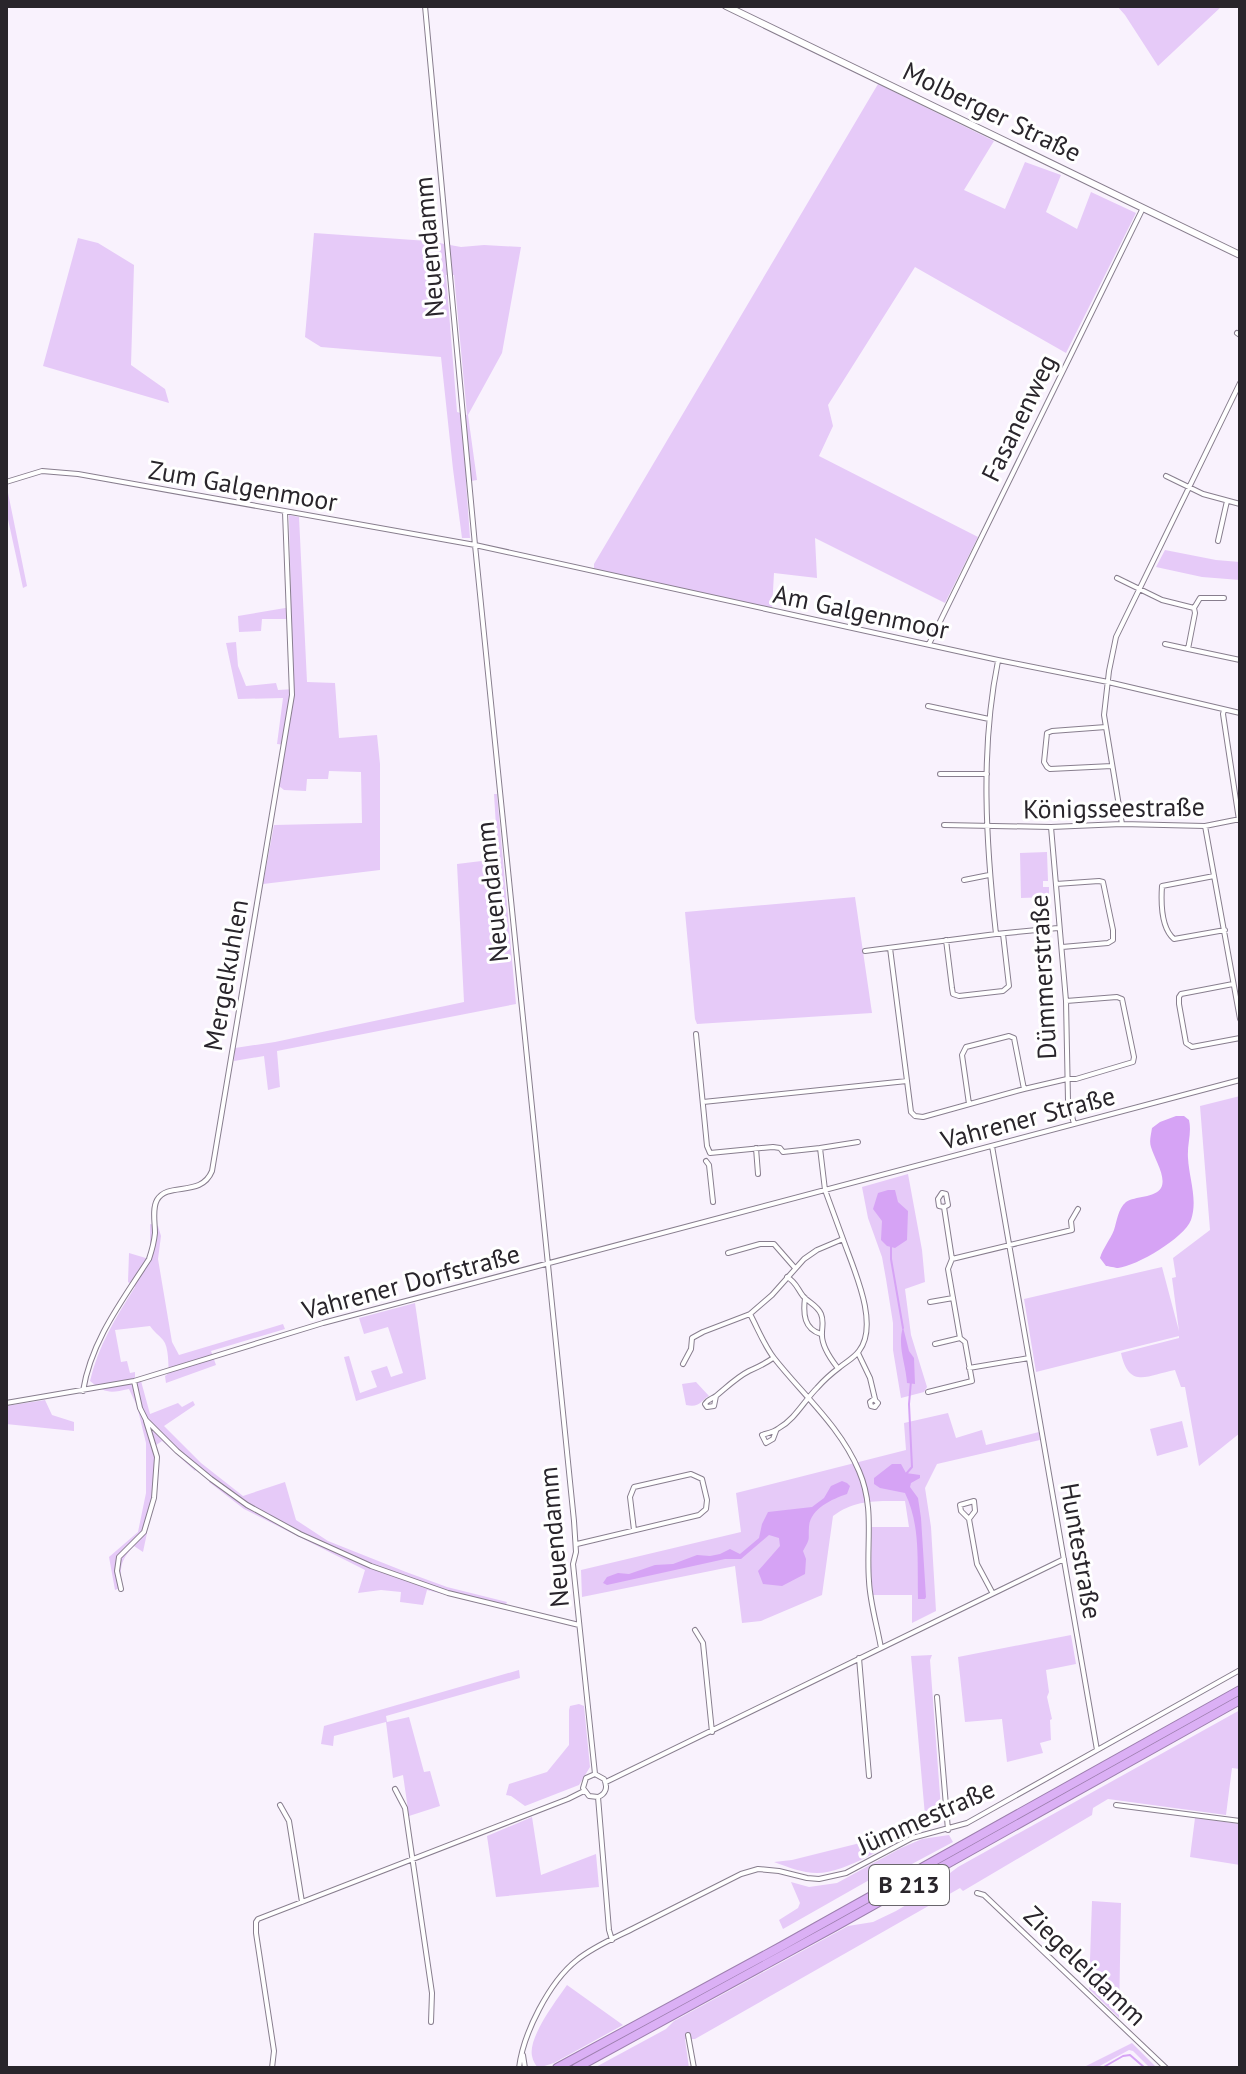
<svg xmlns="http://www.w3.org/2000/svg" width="1246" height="2074" font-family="'PT Sans',sans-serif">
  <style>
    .green { fill: #e6caf8; fill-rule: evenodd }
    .water { fill: #d6a3f5 }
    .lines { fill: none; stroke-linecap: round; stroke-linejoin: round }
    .stream { stroke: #d6a3f5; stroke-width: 2 }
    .street-casing { stroke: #887e8e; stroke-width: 6 }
    .secondary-casing { stroke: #887e8e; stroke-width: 8 }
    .highway-casing { stroke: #9d7fae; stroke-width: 10 }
    .street { stroke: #fff; stroke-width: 4 }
    .secondary { stroke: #fff; stroke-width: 6 }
    .highway { stroke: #dbb0f5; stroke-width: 8 }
    .labels { text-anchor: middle; stroke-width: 6; stroke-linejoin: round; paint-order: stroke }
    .shield { fill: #fff; stroke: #69666b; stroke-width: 2 }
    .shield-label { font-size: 24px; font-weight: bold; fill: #29252b }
    .street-label { font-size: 26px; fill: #29252b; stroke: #fff }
  </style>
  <rect width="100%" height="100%" fill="#f9f2fd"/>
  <!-- green -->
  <path class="green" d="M1117,6H1222L1158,66L1125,15Z
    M878,84L994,141L964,190L1005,209L1025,162L1061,175L1046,212L1077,229L1091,192L1136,213L1066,353L915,267L828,405L833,426L819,456L978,537L945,603L815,538L817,578L774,573L772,609L594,571V564Z
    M314,233L428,241L461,247L484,245L521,247L502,353L468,415L477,480L466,482L470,538H462L453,469L441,357L321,347L305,337ZM446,275H454L467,415L457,412Z
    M78,238L98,243L134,265L131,365L165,389L169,403L43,366Z
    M6,483L27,586L23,588L6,510Z
    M289,515L299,517L307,682L335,683L339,738L377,735L380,764V870L263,884L274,825L362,823L361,772L329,771L328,779H307L306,791L284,790L279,786L286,745L277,744L283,698L238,699L226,643L236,642L238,666L246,686L276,683L278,690L294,689L291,619H262L261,631L239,632L238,616L291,607Z
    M1165,550L1216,560L1240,562V580L1202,577L1156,567Z
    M494,794H497L516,1004L277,1051L280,1087L268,1090L264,1056L234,1061L235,1048L275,1042L464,1002L457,864L498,859Z
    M1047,852L1048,881H1043V887H1049V897L1021,898L1020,853Z
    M855,897L872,1013L697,1024L695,1019L685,912Z
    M1240,1096V1433L1199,1466L1185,1387H1181L1175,1370C1148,1375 1129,1390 1121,1353L1179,1338V1336L1036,1372L1024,1299L1162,1267L1179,1331L1172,1278L1176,1277L1173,1258L1210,1230L1200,1106Z
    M908,1174L922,1250L925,1282L905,1289L911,1335L927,1387L924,1392L901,1398L893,1350V1323L886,1279L882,1257L868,1218L862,1187Z
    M150,1224L158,1226L161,1236L158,1259L172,1342L179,1355L283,1324L285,1329L211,1351L216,1365L166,1383L165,1376L169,1373C168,1364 169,1347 163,1340C159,1335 154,1332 150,1326L115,1330L121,1362L127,1361L130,1373L135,1372V1379L141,1381L150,1414L178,1403L182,1407L193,1401L195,1405L164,1426L201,1463L243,1496L285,1482L296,1520L328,1541L406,1572L447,1587L507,1602L504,1609L427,1590L423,1605L400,1602L401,1592L381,1590L358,1593L365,1570L244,1509L209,1482L212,1480L198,1467L195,1471L162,1441L152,1448C160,1473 152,1502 144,1526L147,1533L143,1552L134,1546C121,1559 119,1568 122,1587L115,1590L109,1557L138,1532L146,1493V1443L137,1406L129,1389C110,1393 106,1394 90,1381C98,1346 116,1317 135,1287L128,1282L129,1253L149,1259L153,1249L150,1244Z
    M415,1303L426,1379L356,1401L344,1357L349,1356L360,1393L377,1387L371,1371L387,1366L391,1377L403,1373L388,1327L364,1334L359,1318Z
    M696,1382L709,1396C700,1401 700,1408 686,1405L682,1384Z
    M45,1400L52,1415L74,1422V1431L6,1424V1406Z
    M948,1413L956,1438L982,1430L986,1445L1039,1432L1040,1440L937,1464L925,1488L931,1527L936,1611L912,1623V1595H873L871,1571L872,1527H909L905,1501C878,1501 855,1499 833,1516L822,1595L761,1621L742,1623L735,1566L582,1597L581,1570L741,1532L736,1493L906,1450L904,1423Z
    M1182,1421L1188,1447L1157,1456L1150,1429Z
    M1071,1635L1076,1664L1046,1670L1049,1692L1047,1697L1052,1719L1050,1720L1051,1740L1040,1743L1043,1753L1007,1762L1002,1719L965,1722L958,1657Z
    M932,1655L930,1660L942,1822L939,1825L926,1827L911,1656Z
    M519,1670L520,1678L386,1716L387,1722L409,1717L424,1772L430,1771L440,1806L409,1816L403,1775L393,1778L386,1722L334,1736L333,1746L321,1744L324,1726Z
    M579,1704L584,1706L590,1767L579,1785L525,1806L511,1796L506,1795L509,1784L547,1772L569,1745V1710L570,1706Z
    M1240,1710V1769L1232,1768L1226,1815L1108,1799L1093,1808L1092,1815L963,1891L960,1888L695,2039H685L689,2068H594L666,2029L674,2021L848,1926L873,1922L896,1911L938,1886L946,1876L958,1867Z
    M532,1817L541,1875L596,1854L599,1887L496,1897L487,1836Z
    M1195,1818L1240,1824V1865L1190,1857Z
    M916,1829C890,1844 846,1873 817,1873C802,1873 788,1867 774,1862L792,1860Z
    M949,1835L953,1842L897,1872L871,1879L783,1929L779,1920L798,1908L800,1903L791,1882L809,1887L837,1883L901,1848L922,1839Z
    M1092,1901L1121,1903L1119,2018L1089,1989Z
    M567,1985L623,2025L554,2063L538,2068C535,2064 533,2061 532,2056C528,2037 556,2001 567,1985Z
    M1132,2043L1157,2068H1150L1133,2051L1129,2050L1096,2068H1082Z"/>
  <!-- water -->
  <path class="water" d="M1176,1116H1184L1189,1120C1192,1133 1187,1144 1188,1158C1189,1178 1198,1200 1191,1220C1184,1238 1137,1266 1118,1268C1116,1268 1108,1266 1106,1266L1100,1258C1103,1248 1110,1240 1114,1230C1117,1221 1118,1209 1126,1202C1135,1196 1155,1198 1161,1188C1167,1177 1154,1158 1151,1147C1149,1141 1151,1135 1152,1128L1160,1122Z
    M888,1190H895L898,1202L908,1211L907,1240L895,1248L887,1246L881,1240L882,1221L873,1209L878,1193Z
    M903,1327L909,1351L914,1358L915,1384L907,1383C906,1364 897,1346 903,1327Z
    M892,1464H901L906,1473L920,1475V1478L911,1483L910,1487L918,1498L921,1518L926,1597L925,1599H918C917,1563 921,1526 905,1493L880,1488L874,1484V1478Z
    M842,1481L847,1483L850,1486L847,1494C832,1499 810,1509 809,1527C808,1541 811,1537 803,1551L806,1559L805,1574L782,1586L763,1584L758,1571L780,1546L779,1538L769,1535L741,1559H725L607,1585L603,1583L607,1577L618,1573L629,1574L655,1565L673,1564L697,1555L710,1556L720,1554L730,1549L740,1554L759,1538L762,1524L768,1512L812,1507L824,1498L831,1486Z"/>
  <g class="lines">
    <!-- stream -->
    <path class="stream" d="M891,1247V1259L903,1328
      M906,1474L912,1467L909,1404L911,1381
      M1102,2068L1123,2056L1130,2055L1145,2068"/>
    <!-- street casing -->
    <g class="street-casing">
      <path id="street" d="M425,6L475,545L574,1521L576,1552L573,1564L595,1774L604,1779C608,1787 606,1794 598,1797L609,1930L612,1940
        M1237,333L1240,335
        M1166,476L1203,494L1240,504
        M6,482L42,471L78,474L475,545L998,660L1108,682L1240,713
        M1218,541L1227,501
        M1117,578L1162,600L1194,608L1195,613L1188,649L1240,660
        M1194,608L1200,598H1224
        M929,644L1143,208
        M1165,644L1188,649
        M928,706L989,719
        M1224,710L1223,714L1239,820
        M1106,727L1052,731L1047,733L1044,762L1047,767L1050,769L1112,766
        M940,774H987
        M1122,824L1104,715L1109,671L1116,637L1240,383
        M944,825L1051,827L1122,824L1205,826L1240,819
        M1205,826L1240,1019
        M1051,827L1066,1001L1068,1100L1074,1124
        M1214,876L1162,886C1161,901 1161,928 1174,939L1225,930
        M964,880L989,875
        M1056,884L1099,881L1103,882L1113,930V940L1108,943L1062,947
        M996,934C986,844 980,750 998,661
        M946,940L952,988L953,994L959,996L1003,991L1009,986L1003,934
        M890,948L911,1112L915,1116L923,1117L1024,1089L1067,1079H1076L1133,1062L1134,1057L1122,999L1117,997L1066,1001
        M865,951L996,934L1058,928
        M1233,984L1181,994L1179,997V1004L1186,1043L1192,1047L1240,1038
        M696,1034L707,1146L710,1153L773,1147L780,1148L783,1152L820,1148L825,1190L843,1239L817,1250L804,1259L772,1295L750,1314C758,1329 764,1345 774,1358C803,1395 840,1426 859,1471C875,1508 866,1543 869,1581C870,1603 877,1625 881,1648
        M703,1102L907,1081
        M969,1104L962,1055L966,1047L1009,1036L1014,1038L1024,1089
        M992,1146L1097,1750
        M756,1148L758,1174
        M820,1148L858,1142
        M706,1161L709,1165L713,1202
        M728,1253L760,1244H774L795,1268
        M952,1259L1072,1230L1071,1221L1078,1209
        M787,1277C796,1282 797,1288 803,1296C809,1303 817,1305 821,1314C824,1321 822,1326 822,1333C821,1345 830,1358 837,1367
        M805,1298C803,1314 804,1329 821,1334
        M930,1302L953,1298
        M935,1344L960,1338
        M858,1353L870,1378L875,1399
        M683,1364L691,1349L692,1338L703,1332L750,1314
        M969,1368L1029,1358
        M134,1381L140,1408L146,1420L177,1451L211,1479L247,1505L300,1534L371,1566L448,1593L579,1625
        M83,1391C91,1341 122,1301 149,1259C152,1250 154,1243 155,1233C155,1223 152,1209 157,1200C168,1181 201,1198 212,1171L292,695L285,512
        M928,1392L972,1381L965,1342L960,1338L948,1269L952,1259L944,1207L948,1205L946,1194L942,1193L938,1199L939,1206L944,1207
        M716,1396L714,1406L707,1407L705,1404C708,1399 712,1399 716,1396C727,1387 737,1377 749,1371C758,1367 765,1364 773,1358
        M874,1399L878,1403L875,1407L871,1406L870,1402Z
        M6,1403L134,1381L323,1323L1240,1080
        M776,1431L773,1439L766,1443L762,1435C768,1433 774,1432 779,1428C795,1419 804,1401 817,1388C824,1380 832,1373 840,1367C846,1362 854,1358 859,1351C880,1324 853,1268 843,1239
        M969,1519L975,1511L974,1501L960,1505L961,1511L969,1519L977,1564L992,1592
        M576,1544H577L699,1515L706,1509L707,1500L702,1479L691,1474L634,1487L630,1497L634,1530
        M121,1589L117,1571L119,1557L144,1532L154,1498L157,1457L146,1421
        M695,1630L703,1643L712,1732
        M859,1658L869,1776
        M937,1697L948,1830
        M595,1774L586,1778L583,1788L589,1796L598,1797
        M606,1782L1064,1559
        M395,1789L405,1808L432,1993L431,2022
        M280,1805L289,1821L302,1902
        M1116,1805L1240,1821
        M977,1893L984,1895L1166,2068
        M688,2035L694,2068
        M523,2055L525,2068
        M272,2068L274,2051L256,1933V1922L258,1919L568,1799L584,1791
        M519,2068C523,2034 549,1982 577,1960C594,1946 617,1937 636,1927C671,1909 706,1892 741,1874L758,1869L779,1871L807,1878L819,1879L846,1873L912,1838L967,1823L1240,1670"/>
    </g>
    <!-- secondary casing -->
    <g class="secondary-casing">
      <path id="secondary" d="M726,6L1240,255"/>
    </g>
    <!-- highway casing -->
    <g class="highway-casing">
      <path id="highway" d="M557,2068L782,1946L1240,1690
        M576,2068L834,1927L1240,1700"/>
    </g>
    <!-- street -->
    <use href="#street" class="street"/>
    <!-- secondary -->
    <use href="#secondary" class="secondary"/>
    <!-- highway -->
    <use href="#highway" class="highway"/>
  </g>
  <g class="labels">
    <!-- shield labels -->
    <rect class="shield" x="869" y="1865" width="80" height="40" rx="6"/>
    <g class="shield-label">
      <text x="909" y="1893">B 213</text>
    </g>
    <!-- street labels -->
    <g class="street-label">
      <text transform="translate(992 112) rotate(26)" y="9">Molberger Straße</text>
      <text transform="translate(429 247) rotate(-95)" y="9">Neuendamm</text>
      <text transform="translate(1019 418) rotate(-64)" y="9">Fasanenweg</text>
      <text transform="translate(243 486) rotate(10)" y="9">Zum Galgenmoor</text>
      <text transform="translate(861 612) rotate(12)" y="9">Am Galgenmoor</text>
      <text transform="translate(1114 808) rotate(-1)" y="9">Königsseestraße</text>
      <text transform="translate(492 892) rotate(-96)" y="9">Neuendamm</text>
      <text transform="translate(226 975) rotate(-80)" y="9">Mergelkuhlen</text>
      <text transform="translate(1043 977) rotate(-93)" y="9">Dümmerstraße</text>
      <text transform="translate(1028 1118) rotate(-15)" y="9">Vahrener Straße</text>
      <text transform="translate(411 1282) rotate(-15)" y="9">Vahrener Dorfstraße</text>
      <text transform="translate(554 1537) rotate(-95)" y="9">Neuendamm</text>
      <text transform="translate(1081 1551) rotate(80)" y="9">Huntestraße</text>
      <text transform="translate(926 1817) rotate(-24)" y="9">Jümmestraße</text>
      <text transform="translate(1085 1966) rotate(44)" y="9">Ziegeleidamm</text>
    </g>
  </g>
  <!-- border -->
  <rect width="1246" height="2074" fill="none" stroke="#29252b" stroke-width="16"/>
</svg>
